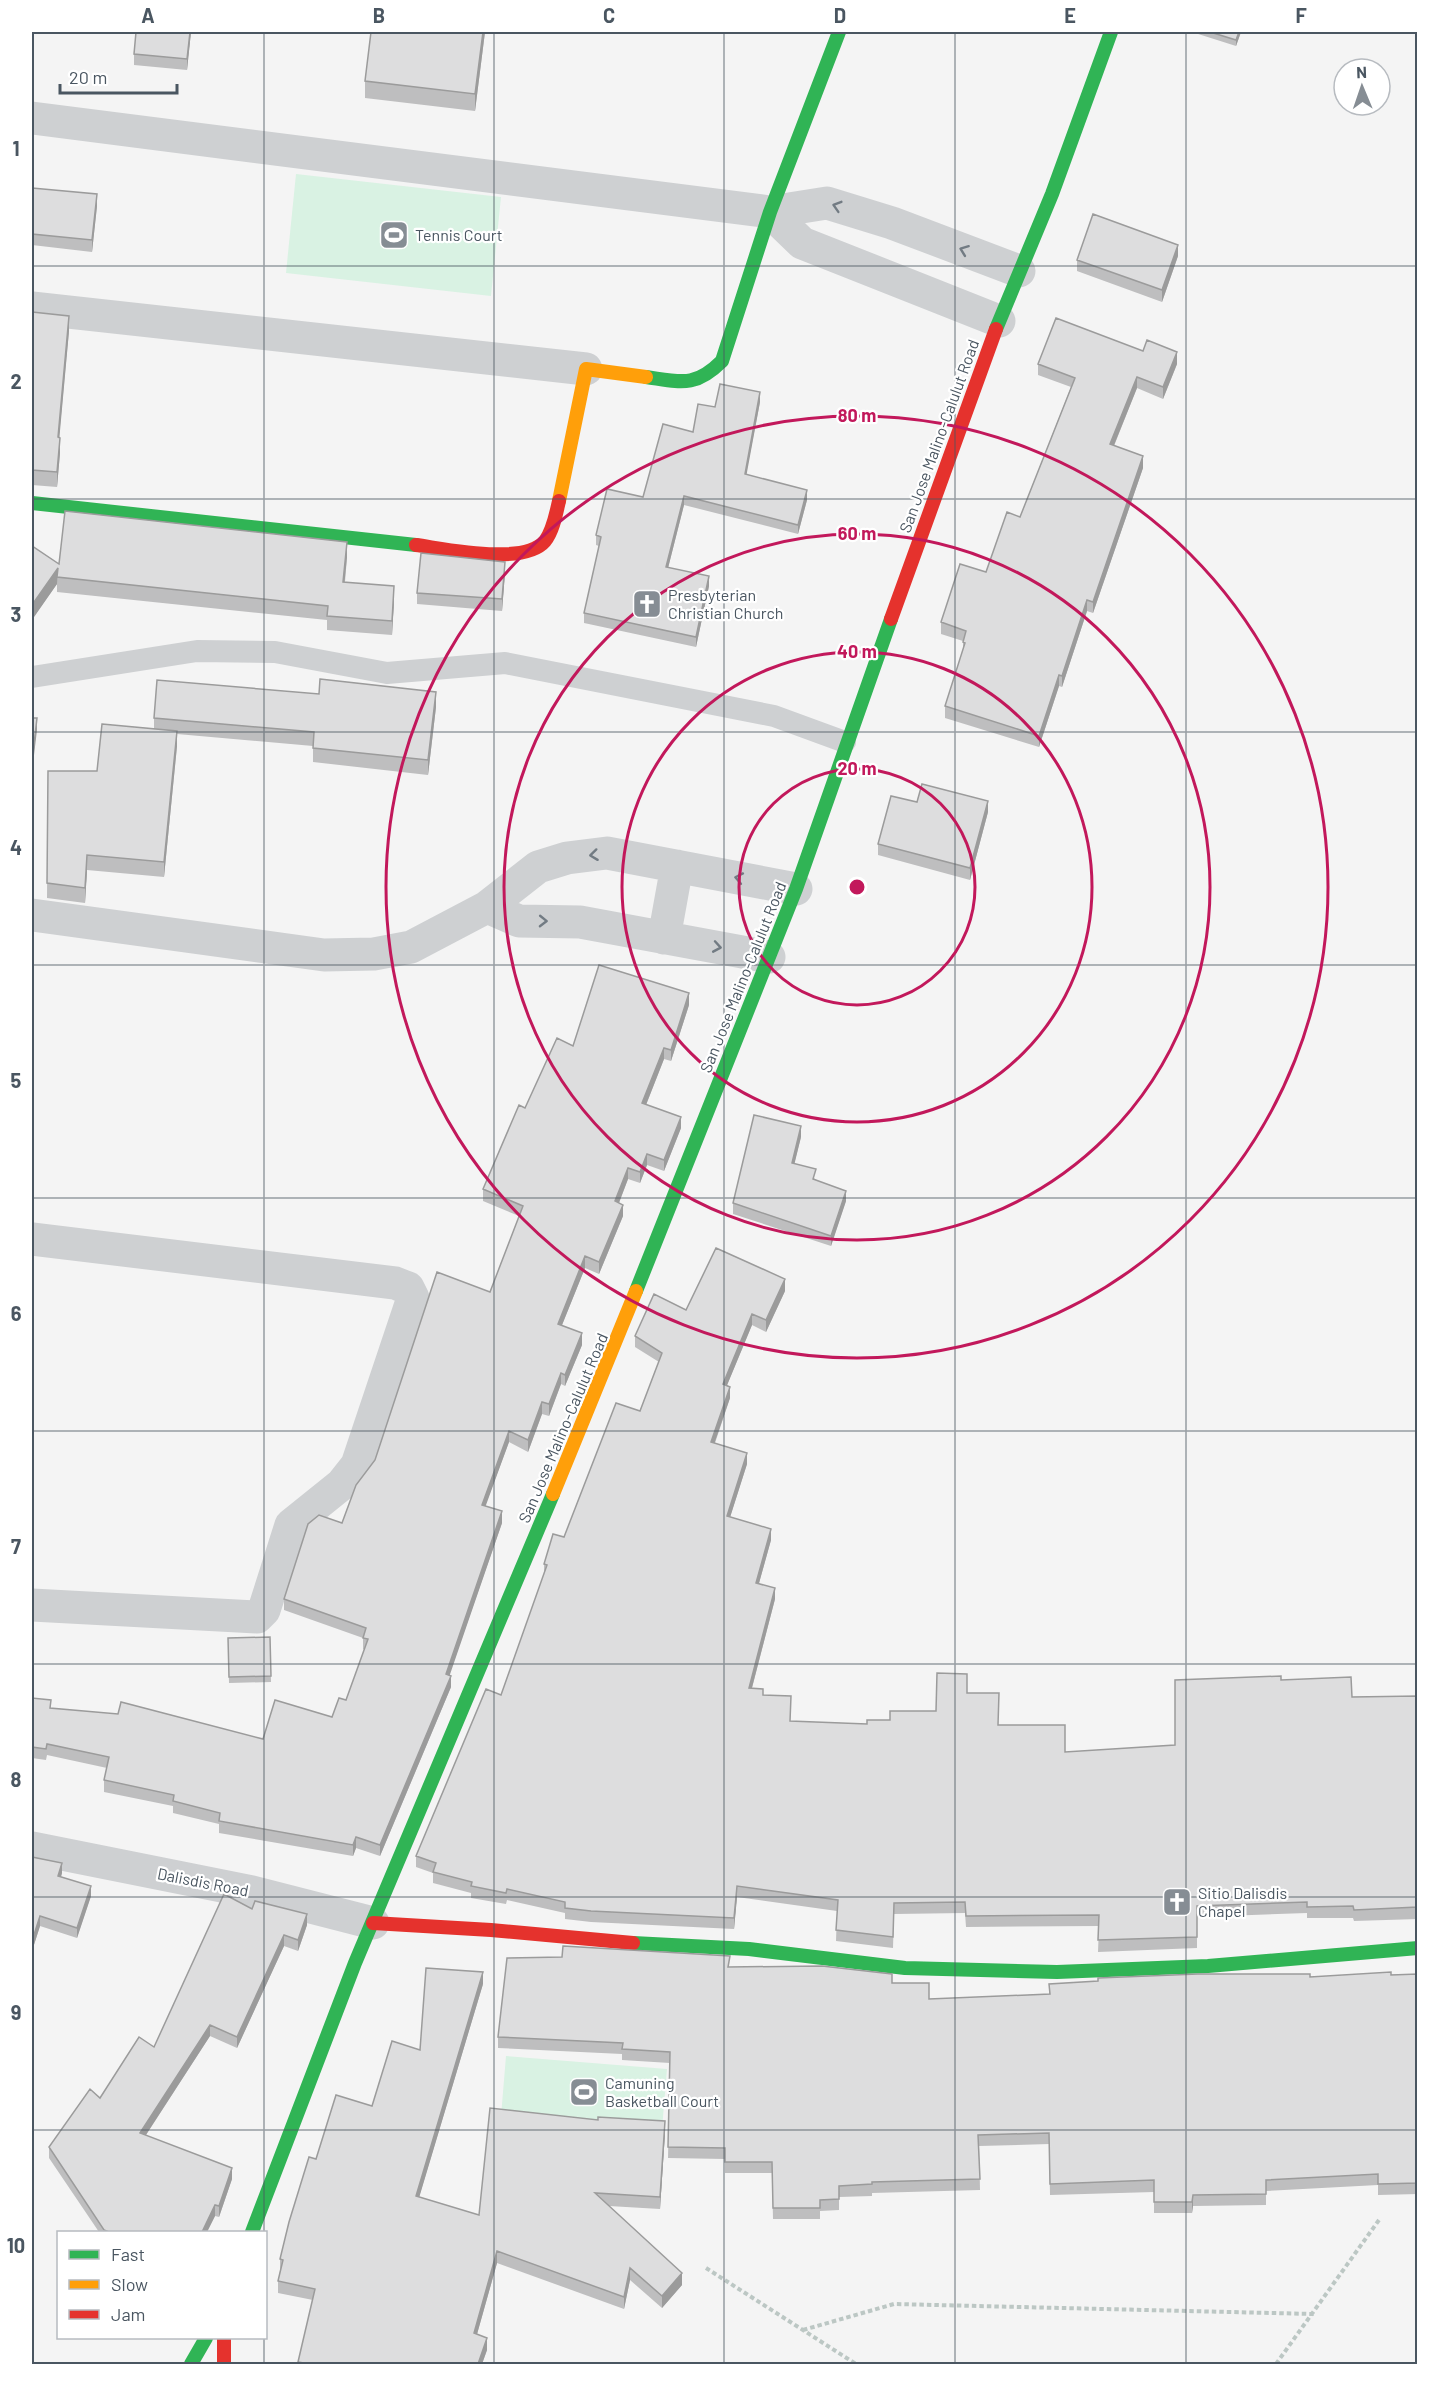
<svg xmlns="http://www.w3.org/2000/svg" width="1449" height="2396" font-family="Barlow,sans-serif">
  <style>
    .green { fill: #d9f2e3 }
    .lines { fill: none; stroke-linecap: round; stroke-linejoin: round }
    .path { stroke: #bcc7c4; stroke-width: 4; stroke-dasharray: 4.5 3; stroke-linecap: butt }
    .lane { stroke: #ced0d2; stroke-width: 22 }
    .street { stroke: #ced0d2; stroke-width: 33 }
    .fast { stroke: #30b455; stroke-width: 14 }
    .slow { stroke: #ff9f0a; stroke-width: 14 }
    .jam { stroke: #e5322d; stroke-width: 14 }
    .wall { fill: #bebebf }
    .shaded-wall { fill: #9b9b9b }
    .building { fill: #ddddde; stroke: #9b9b9b; stroke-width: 1.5 }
    .oneway { stroke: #727b83 }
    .grid { fill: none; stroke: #4a5661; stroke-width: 1.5; stroke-opacity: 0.55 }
    .ring { fill: none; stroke: #c2185b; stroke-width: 3 }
    .labels { text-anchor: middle; stroke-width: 4.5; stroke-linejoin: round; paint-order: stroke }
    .poi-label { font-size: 16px; fill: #4a5661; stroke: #fff; text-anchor: start }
    .street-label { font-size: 16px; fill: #4a5661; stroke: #fff }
    .centre { fill: #c2185b; stroke: #fff; stroke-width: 3 }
    .ring-label { font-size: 18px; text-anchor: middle; font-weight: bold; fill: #c2185b; stroke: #fff; stroke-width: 4.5; stroke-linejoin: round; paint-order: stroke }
    .neatline { fill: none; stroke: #4a5661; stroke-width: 2 }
    .grid-label { font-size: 20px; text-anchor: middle; font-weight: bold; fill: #4a5661 }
  </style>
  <rect width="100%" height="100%" fill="#f4f4f4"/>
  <!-- green -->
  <path class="green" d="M296,174L501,197L491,296L286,273Z
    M506,2056L667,2069L662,2129L501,2116Z"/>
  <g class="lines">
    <!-- path -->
    <path class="path" d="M706,2268L856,2364
      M803,2330L894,2304L1314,2314
      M1276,2364L1379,2220"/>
    <!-- lane -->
    <path class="lane" d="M32,677L197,651L275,652L387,673L505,663L774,716L845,742"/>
    <!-- street -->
    <path class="street" d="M32,118L770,212L827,203L892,223L1019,271
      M770,212L802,243L999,321
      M32,308L586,369
      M487,907L519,921L580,922L769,957
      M32,915L324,955L374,954L411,947L487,907L538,867L567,858L607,853L796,889
      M664,938L677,866
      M32,1239L395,1283L408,1288L413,1298L357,1465L342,1484L291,1525L264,1610L257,1617L32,1605
      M32,1848L252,1892L373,1923"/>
    <!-- fast -->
    <path class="fast" d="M996,329L1052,194L1111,32
      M646,377C681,382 695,388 722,361L770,212L839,32
      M32,503L416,545
      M636,1291L796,889L891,619
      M633,1943L749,1949L905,1968L1057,1972L1208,1966L1418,1948
      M252,2232L355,1963L553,1494
      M191,2364L206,2338"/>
    <!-- slow -->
    <path class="slow" d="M559,501L586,369L646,377
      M553,1494L636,1291"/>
    <!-- jam -->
    <path class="jam" d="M416,545C446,549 524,566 545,541C553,531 556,514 559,501
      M891,619L996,329
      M373,1923L491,1930L633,1943
      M224,2338V2364"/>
  </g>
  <!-- wall -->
  <path class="wall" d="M191,32L187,70L134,65V54Z
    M485,32L475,111L365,98V81Z
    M1195,32H1241L1236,46L1195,33Z
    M32,188L97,206L92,252L32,245Z
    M1178,256L1162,302L1077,271V260Z
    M32,312L69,331L59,437L60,453L57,487L32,485Z
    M1038,364H1177L1163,399L1137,388L1114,446L1143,468L1093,613L1087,611L1062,687L1059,686L1039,747L945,718V706L963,652V641L941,634V622L986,572L1020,517L1071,387L1038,375Z
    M760,402L746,474L807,500L798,534L684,505L668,568L709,586L696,647L584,623V613L599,546L596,545V535L643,497L693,432L715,407Z
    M347,557L345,582L394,601L392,635L327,630V620L57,592V584L32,619L59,564Z
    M505,573L502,611L417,604V593Z
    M436,707L428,775L313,762V746L177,734V746L164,877L87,870L85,903L47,898L48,771H97L154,729V718Z
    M988,812L970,880L878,855V844Z
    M689,1005L671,1061L664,1059L646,1105L681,1128L664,1171L647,1165L640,1183L628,1179L619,1203L623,1216L599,1274L585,1268L562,1325L582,1345L565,1386L561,1384L549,1416L542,1414L528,1452L509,1442L485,1506L502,1523L449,1675L451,1687L380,1856L356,1848L353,1856L219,1833V1824L173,1813V1806L104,1792V1780L107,1768L47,1755L46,1760L32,1758V1698L51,1708L263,1739L332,1717L346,1700L365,1650L363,1649V1638L284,1610V1599L342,1523L375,1460L490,1292L519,1216L483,1201V1189L525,1108L573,1046Z
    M801,1137L794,1164L846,1201L831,1246L733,1214V1203Z
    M785,1291L766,1332L752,1325L727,1385L730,1398L715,1443L747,1464L730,1517L771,1540L759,1583L775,1599L752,1688L763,1695L791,1707L790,1721L867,1724L936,1711L967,1693L998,1725L1065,1752L1175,1745L1281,1680L1352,1697L1418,1696V1919L1354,1921L1353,1918H1307V1913L1197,1917V1948L1098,1952L1099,1926L966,1927L965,1913L894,1914L893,1948L836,1941L837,1911L737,1897L734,1929L591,1922L565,1919V1913L507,1900L506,1904L471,1898V1893L433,1883V1873L416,1867V1856L501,1695L544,1575V1564L564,1537L640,1411L659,1362L635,1347V1336L686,1310Z
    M270,1637L271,1682L229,1683L228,1638Z
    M32,1857L62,1873L61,1877L91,1896L77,1938L40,1926L32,1951Z
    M252,1909L307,1925L298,1951L284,1946L237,2048L210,2036L146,2135L232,2179L219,2217L215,2216L207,2232H99L49,2158V2147L154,2047Z
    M730,1967L892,1983L929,1999L1049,1994V1984L1418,1974V2194L1378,2195V2185L1266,2191V2205L1193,2206L1192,2213H1154V2192L1050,2195L1049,2144L979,2146L980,2190L872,2193V2196L839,2197V2210L820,2211V2219H773L772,2173H725V2159L668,2158L670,2063L622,2060V2054L498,2048V2037Z
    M483,1984L419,2197L479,2215L665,2133L660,2209L609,2206L682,2285L662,2308L630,2280L624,2309L497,2263L477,2334L487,2350L482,2364H298L313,2300L278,2293V2281L280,2271V2259L316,2159L372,2106L420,2050Z"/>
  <!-- shaded-wall -->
  <path class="shaded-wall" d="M190,32H191L187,70V59Z
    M483,32H485L475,111V94Z
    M1239,32H1241L1236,46V40Z
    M97,194V206L92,252V240Z
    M1178,245V256L1162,302V290Z
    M69,316V331L58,453V437Z
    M1177,352V364L1163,399V387Z
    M1137,377V388L1110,455V444Z
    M760,392V402L745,483V474Z
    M60,438V453L57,487V472Z
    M1143,456V468L1093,613V602Z
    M807,490V500L798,534V525Z
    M684,496V505L666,576V567Z
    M347,542V557L343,597V582Z
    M505,562V573L502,611V599Z
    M58,568L57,584L32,620V605Z
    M709,576V586L696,647V637Z
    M394,586V601L392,635V621Z
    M1087,600V611L1062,687V676Z
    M1059,675V686L1039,747V736Z
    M436,692V707L428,775V760Z
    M37,718V730L32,772V761Z
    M177,731V746L164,877V862Z
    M988,801V812L970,880V868Z
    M87,855V870L85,903V888Z
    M689,993V1005L671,1061V1050Z
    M664,1048V1059L642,1115V1103Z
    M681,1117V1128L664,1171V1160Z
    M801,1126V1137L792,1174V1163Z
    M647,1154V1165L640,1183V1172Z
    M628,1168V1179L615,1213V1201Z
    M846,1191V1201L831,1246V1236Z
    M623,1205V1216L599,1274V1262Z
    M585,1256V1268L558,1335V1324Z
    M785,1279V1291L766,1332V1320Z
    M752,1314V1325L723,1395V1384Z
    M582,1333V1345L565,1386V1375Z
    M561,1373V1384L549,1416V1404Z
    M730,1387V1398L711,1453V1442Z
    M542,1402V1414L528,1452V1440Z
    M509,1431V1442L482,1516V1505Z
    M747,1453V1464L727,1527V1516Z
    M502,1511V1523L446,1686V1674Z
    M771,1529V1540L756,1594V1583Z
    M775,1588V1599L749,1699V1688Z
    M451,1676V1687L380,1856V1845Z
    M356,1837V1848L353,1856V1845Z
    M62,1863V1873L58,1886V1876Z
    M91,1886V1896L77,1938V1928Z
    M737,1886V1897L734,1929V1918Z
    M307,1914V1925L298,1951V1940Z
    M40,1916V1926L32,1951V1941Z
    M284,1935V1946L237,2048V2037Z
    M483,1972V1984L416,2208V2196Z
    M210,2025V2036L140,2144V2133Z
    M665,2121V2133L660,2209V2197Z
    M232,2168V2179L219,2217V2206Z
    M1193,2195V2206L1192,2213V2202Z
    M215,2205V2216L207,2232H202Z
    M497,2251V2263L474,2345V2333Z
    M630,2268V2280L624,2309V2297Z
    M682,2273V2285L662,2308V2296Z
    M487,2338V2350L482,2364H478Z"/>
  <!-- building -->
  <path class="building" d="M136,32H190L187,59L134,54Z
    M371,32H483L475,94L365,81Z
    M1210,32H1239L1236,40Z
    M32,188L97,194L92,240L32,234Z
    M1093,214L1178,245L1162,290L1077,260Z
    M32,312L69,316L58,437L60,438L57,472L32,470Z
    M1056,318L1143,351L1147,340L1177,352L1163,387L1137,377L1110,444L1143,456L1093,602L1087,600L1062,676L1059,675L1039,736L945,706L965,643L963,642L966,631L941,622L960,564L986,572L1007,512L1020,517L1075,378L1038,364Z
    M720,384L760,392L745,474L807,490L798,525L684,496L666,567L709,576L696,637L584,613L601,537L596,535L607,489L643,497L663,424L693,432L698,404L715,407Z
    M65,511L347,542L343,582L394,586L392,621L327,616L328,606L57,577L58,568L32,605V546L59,564Z
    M421,553L505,562L502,599L417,593Z
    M320,679L436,692L428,760L313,748L314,732L154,718L157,680L319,694Z
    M32,718H37L32,761Z
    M102,724L177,731L164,862L87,855L85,888L47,883L48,771H97Z
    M922,784L988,801L970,868L878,844L891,796L917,802Z
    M599,965L689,993L671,1050L664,1048L642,1103L681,1117L664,1160L647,1154L640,1172L628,1168L615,1201L623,1205L599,1262L585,1256L558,1324L582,1333L565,1375L561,1373L549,1404L542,1402L528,1440L509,1431L482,1505L502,1511L446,1674L451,1676L380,1845L356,1837L353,1845L219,1821L220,1813L173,1801L174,1795L104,1780L109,1757L47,1744L46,1749L32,1747V1698L51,1700L50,1708L118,1714L121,1702L263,1739L275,1700L332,1717L339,1698L346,1700L368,1639L363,1638L366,1628L284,1599L308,1524L319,1515L342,1523L356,1485L375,1460L437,1272L490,1292L523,1206L483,1189L519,1105L525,1108L557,1038L573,1046Z
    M754,1115L801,1126L792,1163L816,1169L813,1179L846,1191L831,1236L733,1203Z
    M716,1248L785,1279L766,1320L752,1314L723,1384L730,1387L711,1442L747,1453L727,1516L771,1529L756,1583L775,1588L749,1688L763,1689V1695L791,1696L790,1721L867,1724V1720H890V1711H936L937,1673L967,1674V1693H999L998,1725H1065V1752L1175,1745V1680L1281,1676V1680L1351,1677L1352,1697L1418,1696V1907L1354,1910L1353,1906L1307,1907V1902L1197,1906V1937L1098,1940L1099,1915L966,1916L965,1902L894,1903L893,1937L836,1930L838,1900L737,1886L734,1918L591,1911L565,1908V1902L507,1889L506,1893L471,1886L472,1882L433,1872L436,1863L416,1856L486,1689L501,1695L547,1565L544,1564L553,1534L564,1537L616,1403L640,1411L662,1353L635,1336L654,1294L686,1310Z
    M270,1637L271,1676L229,1677L228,1638Z
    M32,1857L62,1863L58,1876L91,1886L77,1928L40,1916L32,1941Z
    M224,1894L252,1909L255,1901L307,1914L298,1940L284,1935L237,2037L210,2025L140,2133L232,2168L219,2206L215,2205L202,2232H109L104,2230L49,2147L90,2089L100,2098L139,2037L154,2047Z
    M563,1946L730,1956L728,1967L822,1966L892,1974V1983H929V1999L1050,1994L1049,1984L1098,1981V1978L1198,1974H1310V1977L1391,1972V1975L1418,1974V2183L1378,2184V2174L1266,2180V2194L1193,2195L1192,2202H1154V2180L1050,2184L1049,2133L978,2135L980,2179L872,2182V2184L839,2186V2199L820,2200V2208H773L772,2162H725V2148L668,2147L670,2052L622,2049L623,2043L498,2037L507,1958L562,1957Z
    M426,1968L483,1972L416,2196L479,2215L490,2108L598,2120V2117L665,2121L660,2197L595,2193L682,2273L662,2296L630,2268L624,2297L497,2251L474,2333L487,2338L478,2364H309L298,2362L315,2289L278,2281L283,2260L280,2259L289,2222L309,2157L316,2159L336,2095L372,2106L392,2041L420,2050Z"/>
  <!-- one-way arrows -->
  <defs><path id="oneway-chevron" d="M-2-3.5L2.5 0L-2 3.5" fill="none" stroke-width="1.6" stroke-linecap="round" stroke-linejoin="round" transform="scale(1.5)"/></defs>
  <g class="oneway">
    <use href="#oneway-chevron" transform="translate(837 206) rotate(-163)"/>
    <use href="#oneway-chevron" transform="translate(964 250) rotate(-159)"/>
    <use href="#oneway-chevron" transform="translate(594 855) rotate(173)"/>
    <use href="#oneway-chevron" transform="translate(739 878) rotate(-169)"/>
    <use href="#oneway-chevron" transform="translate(543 921) rotate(1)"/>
    <use href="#oneway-chevron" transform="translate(717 947) rotate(10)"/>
  </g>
  <!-- grid -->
  <path class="grid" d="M264,32V2232M494,32V2364M724,32V2364M955,32V2364M1186,32V2364M32,266H1418M32,499H1418M32,732H1418M32,965H1418M32,1198H1418M32,1431H1418M32,1664H1418M32,1897H1418M32,2130H1418M264,2338V2364"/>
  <!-- distance rings -->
  <g class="ring">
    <circle cx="857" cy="887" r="118"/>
    <circle cx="857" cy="887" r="235"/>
    <circle cx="857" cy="887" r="353"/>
    <circle cx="857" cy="887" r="471"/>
  </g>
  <!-- icons -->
  <defs>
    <g id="stadium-square" transform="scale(1.5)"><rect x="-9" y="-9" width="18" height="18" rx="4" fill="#868d94" stroke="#fff"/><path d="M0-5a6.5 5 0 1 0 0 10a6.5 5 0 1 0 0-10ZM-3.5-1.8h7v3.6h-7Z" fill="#fff"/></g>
    <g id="church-square" transform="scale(1.5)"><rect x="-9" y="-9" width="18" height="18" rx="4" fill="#868d94" stroke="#fff"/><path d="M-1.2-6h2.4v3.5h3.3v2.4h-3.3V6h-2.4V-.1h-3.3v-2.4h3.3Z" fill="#fff"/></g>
  </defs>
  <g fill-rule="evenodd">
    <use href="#stadium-square" x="394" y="235"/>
    <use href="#church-square" x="647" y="604"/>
    <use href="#church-square" x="1177" y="1902"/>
    <use href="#stadium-square" x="584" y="2092"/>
  </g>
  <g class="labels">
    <!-- poi labels -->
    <g class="poi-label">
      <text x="415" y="241">Tennis Court</text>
      <text x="668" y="601">Presbyterian<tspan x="668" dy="18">Christian Church</tspan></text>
      <text x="1198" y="1899">Sitio Dalisdis<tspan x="1198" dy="18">Chapel</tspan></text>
      <text x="605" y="2089">Camuning<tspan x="605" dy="18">Basketball Court</tspan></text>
    </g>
    <!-- street labels -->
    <g class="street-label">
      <text transform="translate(939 436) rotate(-70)" y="6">San Jose Malino-Calulut Road</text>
      <text transform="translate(743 977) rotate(-68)" y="6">San Jose Malino-Calulut Road</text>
      <text transform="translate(563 1428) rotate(-67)" y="6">San Jose Malino-Calulut Road</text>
      <text transform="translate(203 1882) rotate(11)" y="6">Dalisdis Road</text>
    </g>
  </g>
  <circle cx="857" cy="887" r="9" class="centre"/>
  <g class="ring-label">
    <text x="857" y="422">80 m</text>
    <text x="857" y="540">60 m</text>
    <text x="857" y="658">40 m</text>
    <text x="857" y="775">20 m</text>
  </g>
  <!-- border -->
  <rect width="1449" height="2396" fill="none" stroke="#ffffff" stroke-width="66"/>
  <!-- legend -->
  <rect x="57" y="2231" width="210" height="108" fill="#ffffff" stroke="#b7bbc0" stroke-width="1.5"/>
  <rect x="69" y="2250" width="30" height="9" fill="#30b455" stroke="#b7bbc0" stroke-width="1.5"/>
  <text x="111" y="2261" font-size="18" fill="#4a5661">Fast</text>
  <rect x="69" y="2280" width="30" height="9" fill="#ff9f0a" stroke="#b7bbc0" stroke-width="1.5"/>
  <text x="111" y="2291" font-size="18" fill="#4a5661">Slow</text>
  <rect x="69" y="2310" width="30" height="9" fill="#e5322d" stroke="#b7bbc0" stroke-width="1.5"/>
  <text x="111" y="2321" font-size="18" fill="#4a5661">Jam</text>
  <!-- north arrow -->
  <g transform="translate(1362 87) rotate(358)"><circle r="28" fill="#ffffff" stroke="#b7bbc0" stroke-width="1.5"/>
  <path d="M0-4.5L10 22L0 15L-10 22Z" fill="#868d94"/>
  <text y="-9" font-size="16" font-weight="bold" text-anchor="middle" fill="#4a5661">N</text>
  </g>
  <!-- scale -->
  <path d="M60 84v9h117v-9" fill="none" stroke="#4a5661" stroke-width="3"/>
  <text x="69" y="84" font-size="18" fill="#4a5661" stroke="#ffffff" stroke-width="4.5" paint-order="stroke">20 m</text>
  <rect x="33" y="33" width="1383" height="2330" class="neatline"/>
  <g class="grid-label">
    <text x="148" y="23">A</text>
    <text x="379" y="23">B</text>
    <text x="609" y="23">C</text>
    <text x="840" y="23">D</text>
    <text x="1070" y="23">E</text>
    <text x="1301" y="23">F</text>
    <text x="16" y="156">1</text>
    <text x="16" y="389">2</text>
    <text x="16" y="622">3</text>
    <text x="16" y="855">4</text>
    <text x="16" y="1088">5</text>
    <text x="16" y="1321">6</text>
    <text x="16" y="1554">7</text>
    <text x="16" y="1787">8</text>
    <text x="16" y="2020">9</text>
    <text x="16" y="2253">10</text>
  </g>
</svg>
